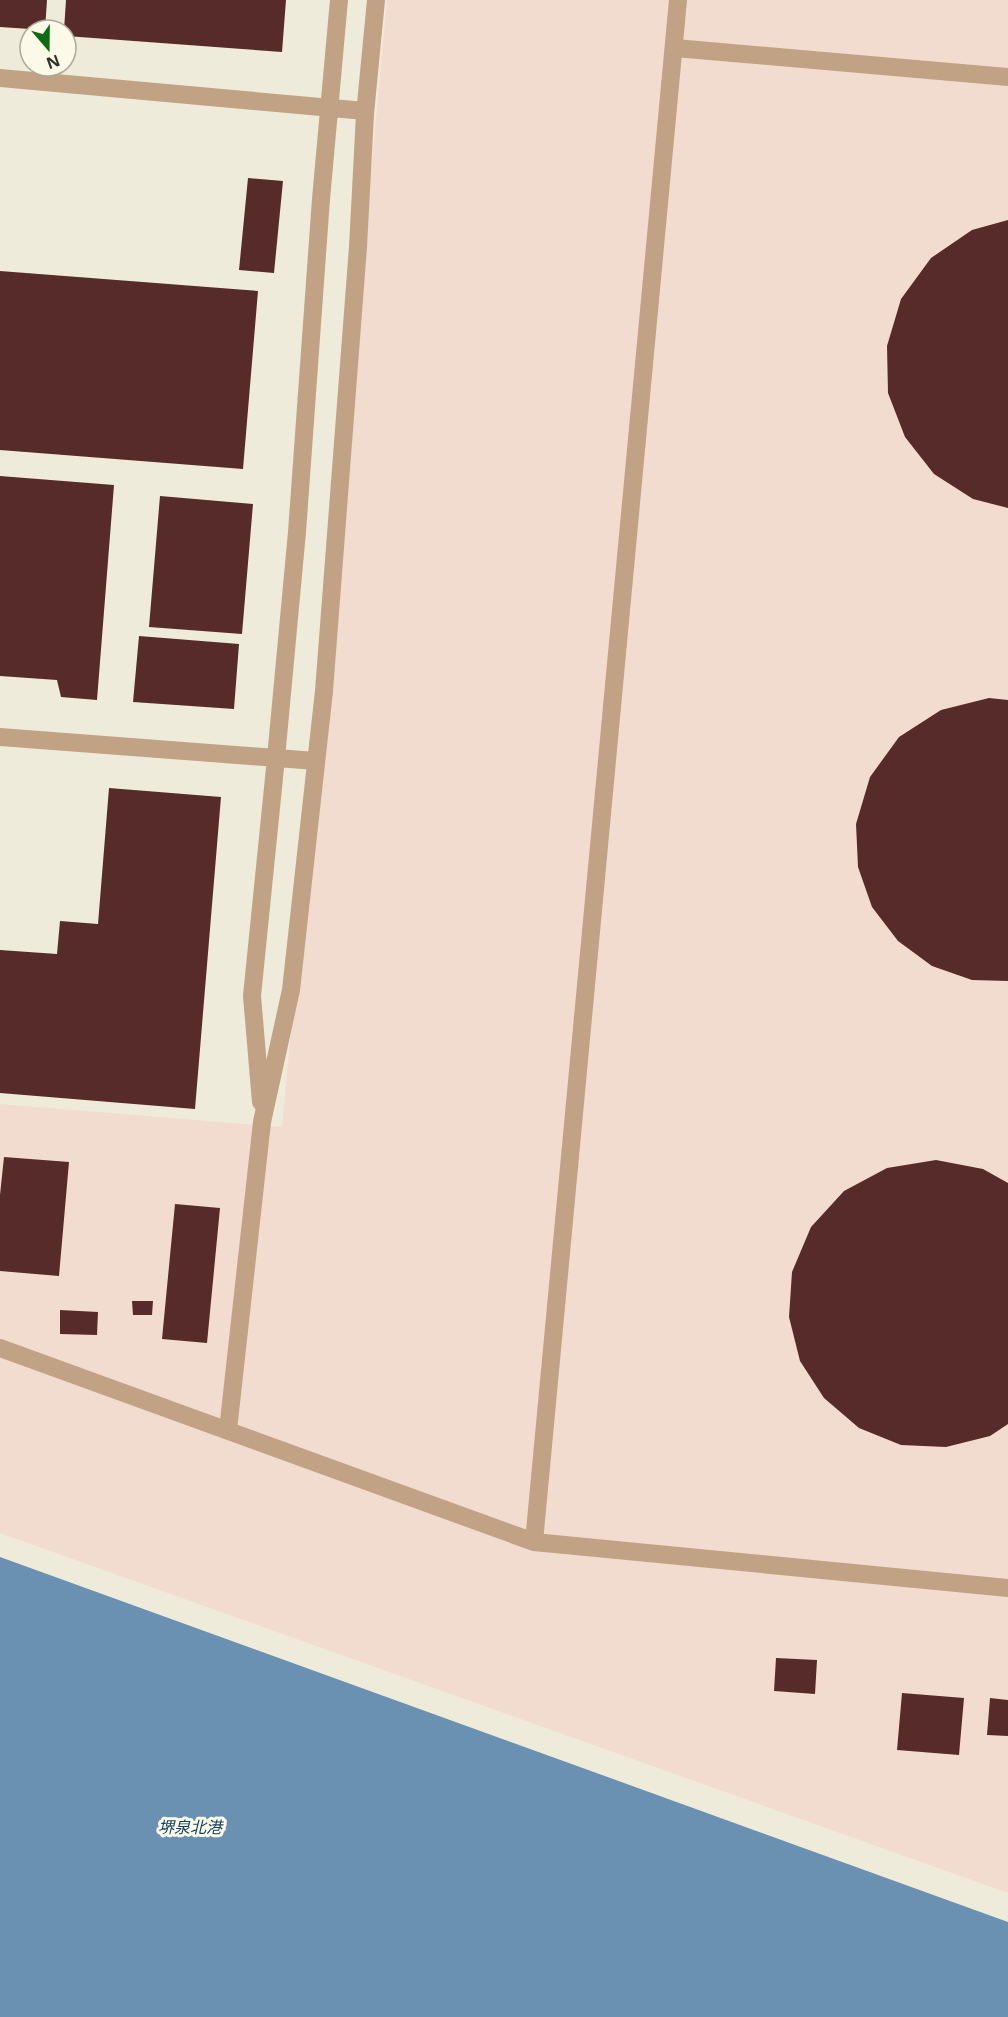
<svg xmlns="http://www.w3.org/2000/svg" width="1008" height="2017" font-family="'Open Sans','Noto Sans JP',sans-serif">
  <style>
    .industrial { fill: #f2dccf }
    .water { fill: #6a91b2 }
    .building { fill: #572b29 }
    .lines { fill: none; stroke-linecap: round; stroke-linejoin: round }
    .minor { stroke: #c2a284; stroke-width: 18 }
    .labels { text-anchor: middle; stroke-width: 6; stroke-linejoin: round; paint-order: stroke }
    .water-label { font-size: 16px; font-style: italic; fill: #144265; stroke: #fbf9e8 }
  </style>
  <rect width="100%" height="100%" fill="#eeebdb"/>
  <!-- industrial -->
  <path class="industrial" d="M387,0H1008V1893L0,1533V1104L282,1127Z"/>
  <!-- water -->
  <path class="water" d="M0,1557L1008,1922V2017H0Z"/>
  <!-- building -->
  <path class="building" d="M0,0H47L45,30L0,27Z
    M66,0H286L282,52L66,36V30H64Z
    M248,178L283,181L274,273L239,270Z
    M1008,220V508L973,499L934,474L905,437L888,393L887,346L901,299L931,258L972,230Z
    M0,271L258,291L243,469L0,450Z
    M0,476L114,485L97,700L61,697L57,680L0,676Z
    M160,496L253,504L242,634L149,627Z
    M139,636L239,644L234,709L133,702Z
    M989,698L1008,700V981L972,980L932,966L898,941L872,907L858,867L856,824L870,777L899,737L941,710Z
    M109,788L221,797L195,1109L0,1093V950L57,954L60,921L98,924Z
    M4,1157L69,1162L59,1276L0,1271V1195Z
    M936,1160L983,1169L1008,1183V1424L990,1436L946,1447L901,1445L859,1428L824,1398L800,1361L789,1317L792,1272L811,1227L844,1191L887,1168Z
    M175,1204L220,1208L207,1343L162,1339Z
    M132,1301H153L152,1315H133Z
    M60,1310L98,1312L97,1335L60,1334Z
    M776,1658L817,1660L815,1694L774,1691Z
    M902,1693L964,1698L959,1755L897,1750Z
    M990,1698L1008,1700V1736L987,1735Z"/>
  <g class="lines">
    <!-- minor -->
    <path class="minor" d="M675,48L1008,77
      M0,78L365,111
      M0,737L316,761
      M261,1102L252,996L276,758L297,532L321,199L339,0
      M0,1348L534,1542L1008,1588
      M228,1430L262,1122L291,990L324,691L358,247L365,114L376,0
      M534,1542L678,0"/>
  </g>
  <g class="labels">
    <!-- water labels -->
    <g class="water-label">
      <text x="190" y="1833">堺泉北港</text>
    </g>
  </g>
  <!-- north arrow -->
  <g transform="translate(48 48) rotate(160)"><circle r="28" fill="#fbf9e8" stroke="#aba99c" stroke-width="1.5"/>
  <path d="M0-4.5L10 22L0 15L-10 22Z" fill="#0f6a12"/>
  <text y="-9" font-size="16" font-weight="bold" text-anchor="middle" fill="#32312b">N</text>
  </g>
</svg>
